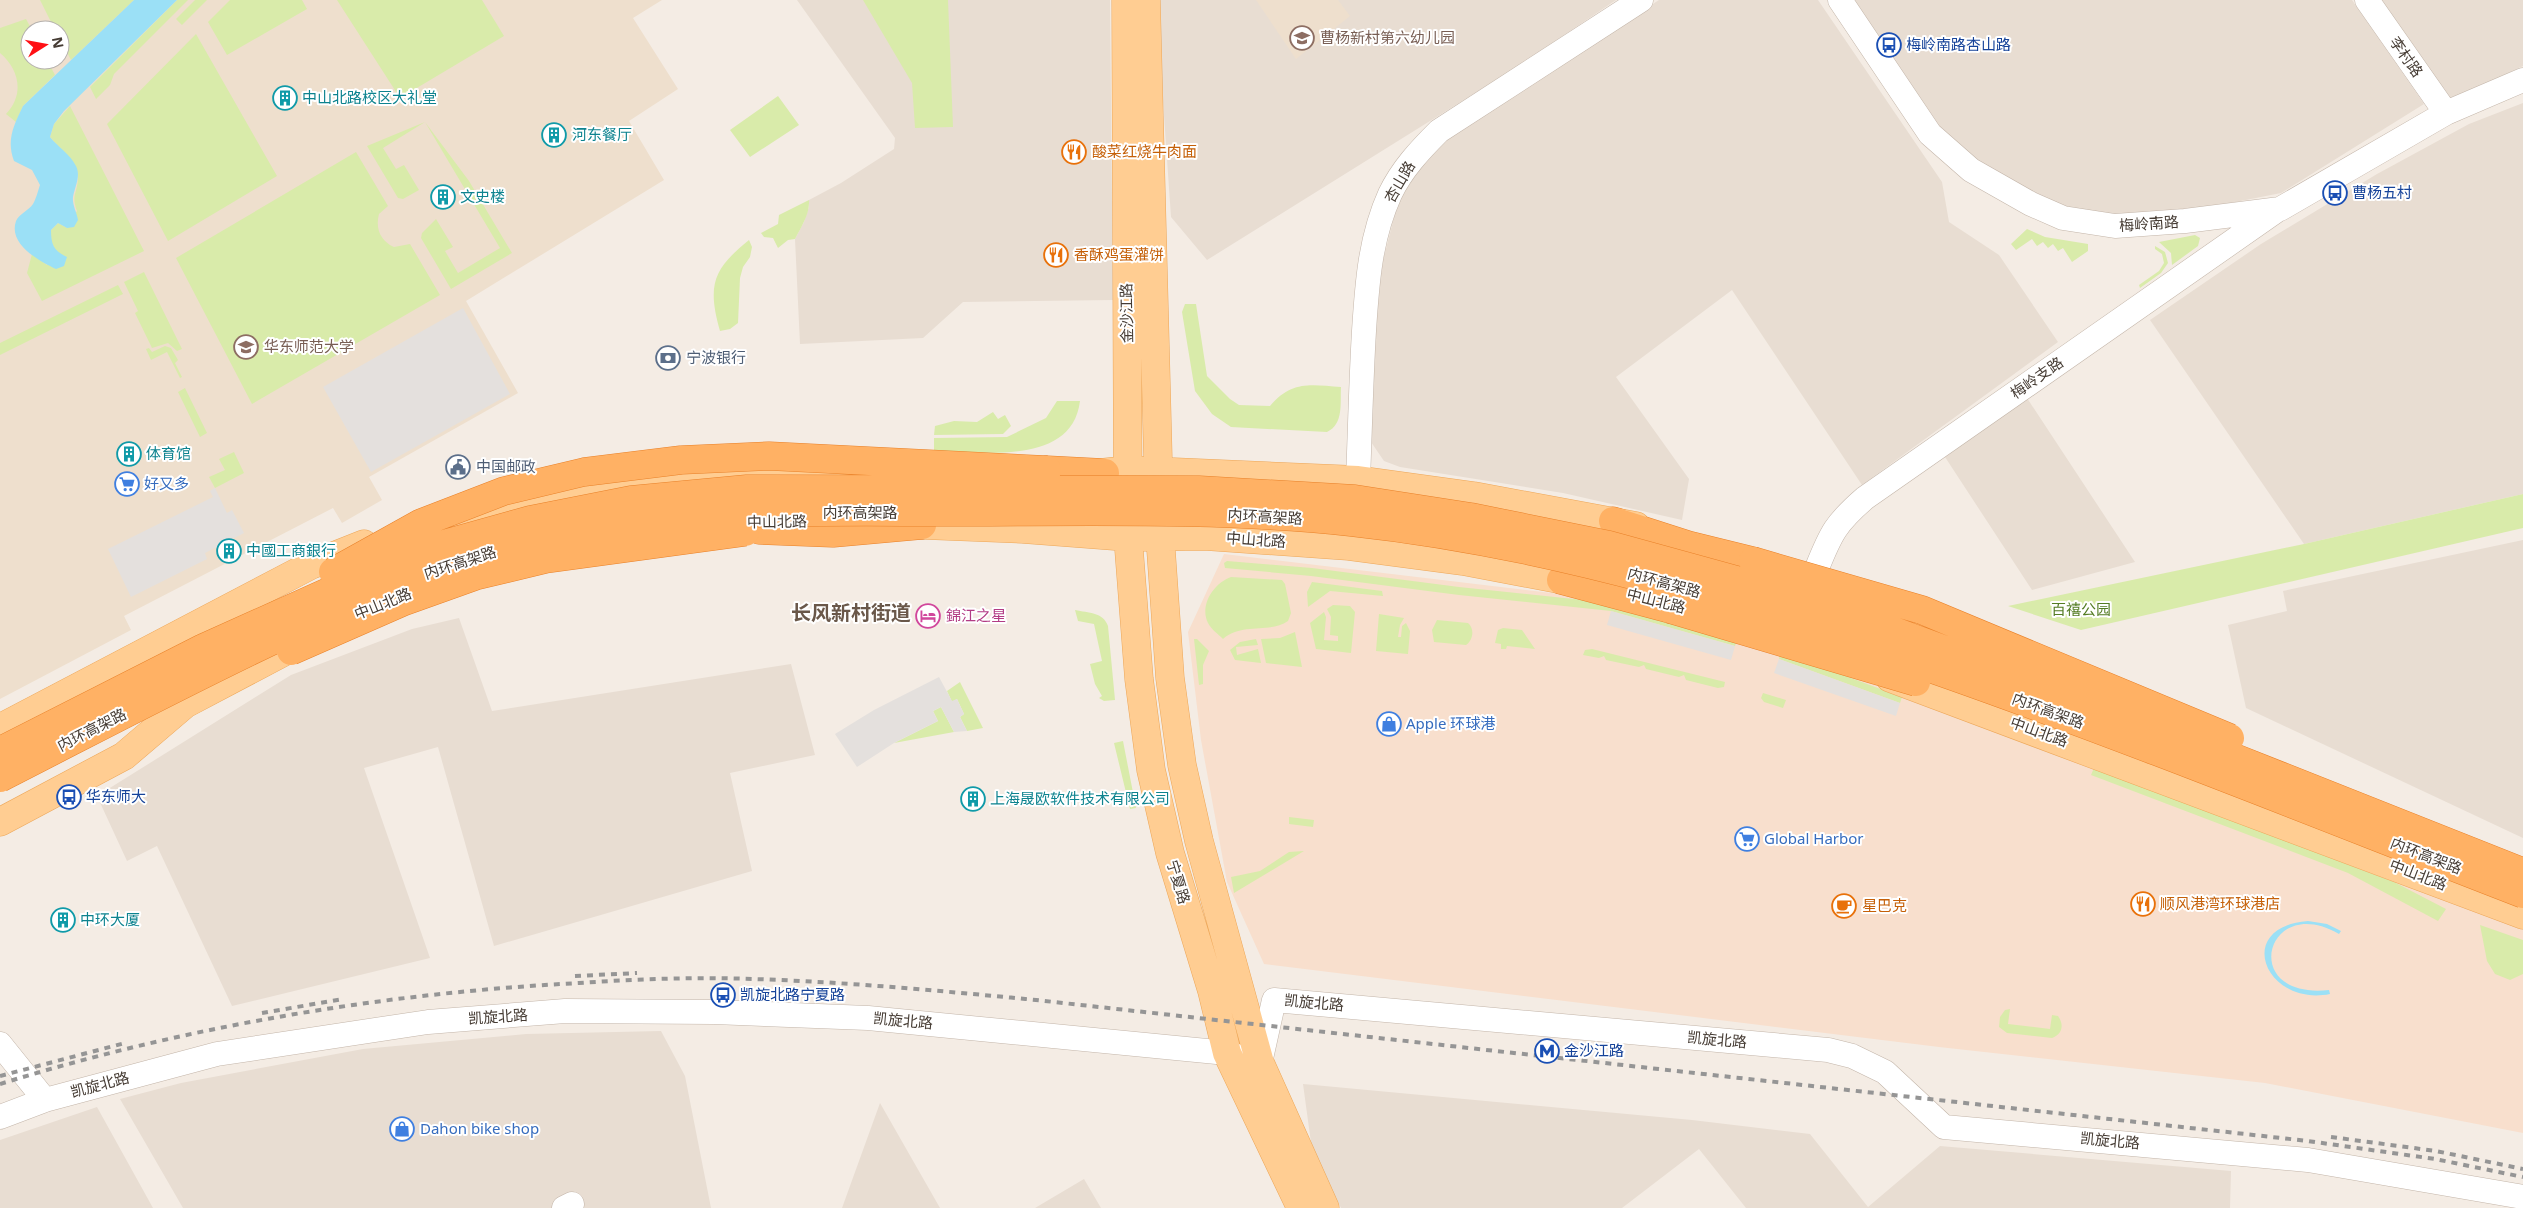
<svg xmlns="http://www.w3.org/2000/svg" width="2523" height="1208" font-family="'Noto Sans','Noto Sans SC',sans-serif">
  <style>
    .residential { fill: #e8ddd2 }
    .commercial { fill: #f8dfcd }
    .education { fill: #eedfcd; fill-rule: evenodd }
    .green { fill: #d9ebaa }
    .parking { fill: #e4e0dd }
    .water { fill: #9be0f6 }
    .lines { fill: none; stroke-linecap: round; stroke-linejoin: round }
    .minor-casing { stroke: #c3b5a9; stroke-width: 25 }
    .major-casing { stroke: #eda759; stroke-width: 29 }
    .highway-casing { stroke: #e98129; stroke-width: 29 }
    .minor { stroke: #fff; stroke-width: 24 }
    .major { stroke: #ffcd92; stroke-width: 28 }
    .highway { stroke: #ffb164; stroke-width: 28 }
    .rail { stroke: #959595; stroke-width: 4; stroke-dasharray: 6 6; stroke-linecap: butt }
    .highway-bridge-casing { stroke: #e98129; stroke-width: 29; stroke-linecap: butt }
    .highway-bridge { stroke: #ffb164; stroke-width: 28 }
    .labels { text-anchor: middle; stroke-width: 4; stroke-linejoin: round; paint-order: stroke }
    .education-label { font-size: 15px; fill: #785e54; stroke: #fff; text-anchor: start }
    .transit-label { font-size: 15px; fill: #164399; stroke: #fff; text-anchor: start }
    .street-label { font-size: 15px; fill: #463c34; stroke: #fff }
    .culture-label { font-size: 15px; fill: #0d838f; stroke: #fff; text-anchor: start }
    .food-label { font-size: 15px; fill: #c56008; stroke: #fff; text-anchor: start }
    .service-label { font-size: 15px; fill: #4e5e75; stroke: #fff; text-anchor: start }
    .shop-label { font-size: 15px; fill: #366cbe; stroke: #fff; text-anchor: start }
    .park-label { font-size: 15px; fill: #547c23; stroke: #fff }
    .hotel-label { font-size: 15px; fill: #b23c85; stroke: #fff; text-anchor: start }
    .district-label { font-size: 20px; font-weight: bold; fill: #6a584a; stroke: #fff }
  </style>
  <rect width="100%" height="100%" fill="#f4ece4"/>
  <!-- residential -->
  <path class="residential" d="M797,0H1110L1113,300L963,302L923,338L800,344L795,239L804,222L809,207V200L841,183L894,149L895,138Z
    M1156,0H1616L1515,68L1207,260L1171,217Z
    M1659,0H1818L1942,182L1949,222L1999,255L2058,342L1862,485L1732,290L1616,377L1689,479L1682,520L1563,493L1400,467L1384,461L1369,439L1372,375L1380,272L1398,202L1425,161L1442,141Z
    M1854,0H2352L2424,104L2281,193L2185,212L2116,215L2063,206L2030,191L1976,159L1939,127Z
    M2378,0H2523V66L2449,101Z
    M2523,103V494L2304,544L2150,320L2261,244L2377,174L2469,124Z
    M2027,398L2135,562L2032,590L1945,457Z
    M2523,540V838L2246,708L2228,625L2287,611L2283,591Z
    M459,618L492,711L791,664L815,755L730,773L752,871L494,946L438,747L364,768L430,958L232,1006L157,846L127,861L97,796L291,675L412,629Z
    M661,1031L685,1076L711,1208H183L120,1099L181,1083L363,1049L526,1034Z
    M1303,1084L1692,1120L1810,1134L1868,1207L1940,1146L2231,1171L2230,1208H1746L1699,1149L1622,1208H1341L1312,1150Z
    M880,1103L940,1208H842Z
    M97,1107L153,1208H0V1140Z
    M1084,1179L1101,1208H1035Z"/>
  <!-- commercial -->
  <path class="commercial" d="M1224,554L1611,600L1781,650L2523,927V1133L2265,1083L1939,1047L1264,964L1227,882L1201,740L1188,632Z"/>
  <!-- education -->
  <path class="education" d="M0,0H662L633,18L678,89L629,121L664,180L466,301L518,393L369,477L382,500L342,523L333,508L124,616L131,630L0,699ZM30,30H60V60H30Z
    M1256,0H1338L1350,16L1296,59Z"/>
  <!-- green -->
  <path class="green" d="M40,0H134L71,60L60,39V30H55Z
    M177,0H188L114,74L110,85L96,99L90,87Z
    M195,0H207L182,25L176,19Z
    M230,0H302L307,9L227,55L208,22Z
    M337,0H482L504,36L400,98Z
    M863,0H948L953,127L915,128L912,83Z
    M26,19L32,30L30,60H47L55,75L23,106L16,122L6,114C25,94 19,69 0,53V28Z
    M196,34L277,176L168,241L107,124Z
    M778,96L799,125L750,157L730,130Z
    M70,106L144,251L42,301L27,273L32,254L47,265L57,253L51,242V230L58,223L67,228L77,211C71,195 77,194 78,179C79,163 59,148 50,137L54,124Z
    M425,122L469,181L512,253L451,289L421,238L422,233L436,219L453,247L445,251L458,273L500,248L425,122L383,148L396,169L404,165L419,190L403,199L398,198L367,146Z
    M356,152L388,206L379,214C375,229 381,241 394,247L410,244L440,295L252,404L176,258Z
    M809,200C810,214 801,227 795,239L788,240L778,248L773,238L764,237L761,233L778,224L779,215Z
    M2027,229L2045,237L2088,244V251L2072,262L2063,248L2058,251L2053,244L2048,248L2043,242L2037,246L2032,239L2016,250L2011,244Z
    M2195,235L2200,238L2198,246L2172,265L2171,253L2159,242Z
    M749,240L752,247L750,257L743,267L740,278L738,323L730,329L720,331C707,285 713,269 749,240Z
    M2155,246L2165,252L2168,263L2161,273L2140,288L2139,285L2159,271L2164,263L2162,254L2155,249Z
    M144,272L182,349L177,351L168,343L152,348L135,313L138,311L124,282Z
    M118,285L123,294L0,355V343Z
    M1185,304H1196L1207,376L1230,399L1239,405L1270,406C1292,380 1311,385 1341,387C1340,403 1344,424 1327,432L1231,427L1212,414L1195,391L1182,312Z
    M165,346L171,348L178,360L175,363L182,377L180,378L167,352L151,360L146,349L149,348L152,352Z
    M185,388L207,433L200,437L178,392Z
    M1057,401H1080C1072,467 981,451 934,451V438L1007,437L1046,418Z
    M993,412L998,419L1005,415L1011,426L1003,434L934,435L935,426L954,421L977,422Z
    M234,452L244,473L215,488L209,477L225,470L219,459Z
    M2523,494V528L2081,630L2008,606L2304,544Z
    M1227,561L1312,568L1459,587L1612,603L1737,639L1735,646L1611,611L1459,595L1311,576L1225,568L1224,563Z
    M1231,577L1282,580L1285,584L1291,613L1288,621C1269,634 1242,622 1223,639C1218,634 1211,629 1208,623C1199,605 1214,583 1231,577Z
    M1312,582L1382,591L1383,596L1330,591L1308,607L1307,592Z
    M1333,605L1350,606L1355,612L1351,653L1316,649L1310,623L1324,612L1326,617L1324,640L1338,641V636L1330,635L1331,617L1327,609Z
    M1075,610C1089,613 1103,612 1108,626L1115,700L1104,701L1099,698L1102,696L1095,684L1090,664L1102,661L1094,624L1078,621Z
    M1379,614L1404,618L1400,625L1398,637H1401L1402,626L1406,623L1410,631L1408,654L1376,651Z
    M1437,620L1468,623C1475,629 1473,640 1466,645L1434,642L1432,630Z
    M1503,628L1522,630L1535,649L1507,646L1506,649H1501V644L1495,643L1498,630Z
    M1295,632L1302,667L1266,663L1261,639L1280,638Z
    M1194,639H1197L1209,651L1203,665V684L1199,685Z
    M1256,639L1258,645L1236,647L1237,655L1258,649L1261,663L1235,660L1230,650L1240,642Z
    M1592,649L1725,682L1724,687L1718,688L1686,680L1684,675L1679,677L1646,669L1644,665L1639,667L1606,660L1604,656L1599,658L1583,655L1585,650Z
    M1781,652L1902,697L1900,703L1779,659Z
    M960,682L983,728L967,731L960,717L964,714L957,699L952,702L947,691Z
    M1763,693L1786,700L1783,708L1764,702L1761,698Z
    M941,707L954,732L894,743L938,721L933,711Z
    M1123,741L1136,808L1130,809L1114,743Z
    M2094,768L2394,882L2446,909L2438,921L2348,873L2091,775Z
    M1289,817L1314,820L1313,827L1289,824Z
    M1304,851L1234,893L1231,877L1260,871L1289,852Z
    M2480,925L2523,940V974L2510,980L2495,974L2487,961Z
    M2010,1009L2008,1024L2050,1029L2052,1015L2058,1016C2064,1024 2063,1034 2052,1038L2007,1033L1999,1027L2000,1017L2005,1010Z"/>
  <!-- parking -->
  <path class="parking" d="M463,308L510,394L371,472L323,387Z
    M215,488L227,513L232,510L244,533L205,553L207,559L131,597L108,549L213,497L210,491Z
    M1611,611L1735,646L1731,660L1607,625Z
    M1779,659L1900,703L1896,716L1774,673Z
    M939,677L952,701L957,699L964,714L960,717L967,731L954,732L941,707L933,711L938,721L894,743L857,767L835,734L874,710Z"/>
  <!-- water -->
  <path class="water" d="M134,0H177L64,111L54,124L50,137C58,147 70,154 76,166C81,176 75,186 73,197C72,204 77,213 78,220L74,227L67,228L58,223L51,230C51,245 54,251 67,257L64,266L56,269C39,261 8,244 16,221C19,214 29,210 33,204C36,199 38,191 40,185L32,170L14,161C6,140 14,125 23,106Z
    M2308,921L2327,924L2341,931L2339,934C2266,891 2237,1000 2329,990L2330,994C2266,1007 2232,927 2308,921Z"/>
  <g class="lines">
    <!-- minor casing -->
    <g class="minor-casing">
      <path id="minor" d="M1840,0L1930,134L1971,170L2031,204L2063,218L2115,226L2185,221L2280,209L2446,113L2523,80
        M2367,0L2446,113
        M1358,480C1360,430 1361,381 1364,331C1367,284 1370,238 1390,194C1402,169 1420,150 1439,131L1641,0
        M1817,568C1831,533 1836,523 1865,498L2276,211
        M0,1044L45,1100
        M0,1117L45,1100L217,1054L428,1022L565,1011L714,1012L868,1018L1227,1053L1260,1063L1274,1000L1828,1050L1852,1056L1885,1072L1944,1127L2308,1160L2523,1197
        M564,1208L572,1204"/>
    </g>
    <!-- major casing -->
    <g class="major-casing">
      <path id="major" d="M1126,0L1128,537L1139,679L1151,770L1170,853L1212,991L1227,1053L1301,1208
        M1146,0L1160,536L1170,678L1182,765L1199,841L1260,1063L1325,1208
        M1081,475L1128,470L1358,480L1474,496L1636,526
        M548,481L609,489L740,470L878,477
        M898,524L1023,529L1128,537L1205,536L1349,546L1463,561L1584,584
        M420,539L525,505L586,493
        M1883,613L1986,649
        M1890,678L2523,915
        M0,728L311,565L364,544
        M0,822L124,756L185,704L312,637"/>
    </g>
    <!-- highway casing -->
    <g class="highway-casing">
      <path id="highway" d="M1047,470L1105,473
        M1613,521L1688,545L1753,561
        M759,530L833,533L922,525
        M1561,580L1670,609"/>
    </g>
    <!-- minor -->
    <use href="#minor" class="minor"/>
    <!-- major -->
    <use href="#major" class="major"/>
    <!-- highway -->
    <use href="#highway" class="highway"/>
    <!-- rail -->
    <path class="rail" d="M575,976L637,973
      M262,1013L343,999
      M0,1076L125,1043
      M0,1084C187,1026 384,993 579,983C637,979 695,977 753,979C848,982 942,991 1036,1000L2308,1141L2435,1159L2523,1177
      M2331,1137L2436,1151L2523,1169"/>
    <!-- highway-bridge casing -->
    <g class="highway-bridge-casing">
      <path id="highway-bridge" d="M1753,561L1922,610L2230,738
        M333,572L421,523L504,491L584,472L681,460L769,456L1047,470
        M1670,609L1916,682
        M291,651L405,601L475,576L546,559L745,532
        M0,751L203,648L419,551L530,520L631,500L747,489L1199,490L1355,499L1471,517L1609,545L1813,601L2220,752L2523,872
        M0,778C94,730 188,680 284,635C351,603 421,571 493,552C573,530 672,516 755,513C821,511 888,512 954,512C1085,512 1221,508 1351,522C1555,544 1748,604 1941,672C2137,741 2329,819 2523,894"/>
    </g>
    <!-- highway-bridge -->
    <use href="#highway-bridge" class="highway-bridge"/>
  </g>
  <!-- icons -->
  <defs>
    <g id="school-ring" transform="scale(1.25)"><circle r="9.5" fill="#fff" stroke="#8d6e63" stroke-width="1.5"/><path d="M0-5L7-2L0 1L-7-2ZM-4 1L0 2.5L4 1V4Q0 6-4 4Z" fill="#8d6e63"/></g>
    <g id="bus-ring" transform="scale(1.25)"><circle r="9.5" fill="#fff" stroke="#1a4fb4" stroke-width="1.5"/><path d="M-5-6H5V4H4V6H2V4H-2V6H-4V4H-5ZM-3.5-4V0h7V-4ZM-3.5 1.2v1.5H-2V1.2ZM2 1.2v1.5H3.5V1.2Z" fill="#1a4fb4"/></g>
    <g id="building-ring" transform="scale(1.25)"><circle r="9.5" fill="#fff" stroke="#0f9aa8" stroke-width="1.5"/><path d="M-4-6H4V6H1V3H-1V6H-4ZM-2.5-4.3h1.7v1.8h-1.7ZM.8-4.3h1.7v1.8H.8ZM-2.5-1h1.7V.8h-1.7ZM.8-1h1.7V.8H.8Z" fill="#0f9aa8"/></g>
    <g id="restaurant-ring" transform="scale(1.25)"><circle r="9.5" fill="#fff" stroke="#e8710a" stroke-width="1.5"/><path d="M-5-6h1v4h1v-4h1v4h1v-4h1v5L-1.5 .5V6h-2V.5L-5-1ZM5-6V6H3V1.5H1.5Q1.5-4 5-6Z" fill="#e8710a"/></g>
    <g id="university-ring" transform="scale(1.25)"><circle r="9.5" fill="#fff" stroke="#8d6e63" stroke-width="1.5"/><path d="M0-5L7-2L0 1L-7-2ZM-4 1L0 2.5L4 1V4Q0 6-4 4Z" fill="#8d6e63"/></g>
    <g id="bank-ring" transform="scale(1.25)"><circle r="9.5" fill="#fff" stroke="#5c6f8a" stroke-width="1.5"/><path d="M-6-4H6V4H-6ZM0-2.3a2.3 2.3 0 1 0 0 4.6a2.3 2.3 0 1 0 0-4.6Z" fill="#5c6f8a"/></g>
    <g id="civic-ring" transform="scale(1.25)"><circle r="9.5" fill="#fff" stroke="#5c6f8a" stroke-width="1.5"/><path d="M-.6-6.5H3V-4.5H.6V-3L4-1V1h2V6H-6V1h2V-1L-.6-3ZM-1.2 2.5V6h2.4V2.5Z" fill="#5c6f8a"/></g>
    <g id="supermarket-ring" transform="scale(1.25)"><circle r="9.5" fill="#fff" stroke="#3f7fe0" stroke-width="1.5"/><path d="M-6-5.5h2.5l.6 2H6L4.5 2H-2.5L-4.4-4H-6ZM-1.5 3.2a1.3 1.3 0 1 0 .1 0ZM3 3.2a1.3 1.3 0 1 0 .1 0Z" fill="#3f7fe0"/></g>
    <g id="hotel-ring" transform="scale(1.25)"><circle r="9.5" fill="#fff" stroke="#d1479c" stroke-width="1.5"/><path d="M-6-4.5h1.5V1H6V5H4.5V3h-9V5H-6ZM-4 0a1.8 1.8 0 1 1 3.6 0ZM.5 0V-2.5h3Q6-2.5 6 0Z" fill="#d1479c"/></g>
    <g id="shop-ring" transform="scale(1.25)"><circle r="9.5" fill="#fff" stroke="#3f7fe0" stroke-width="1.5"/><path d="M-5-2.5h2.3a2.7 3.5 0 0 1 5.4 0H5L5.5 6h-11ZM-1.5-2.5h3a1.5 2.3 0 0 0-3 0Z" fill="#3f7fe0"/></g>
    <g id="cafe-ring" transform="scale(1.25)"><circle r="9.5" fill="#fff" stroke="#e8710a" stroke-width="1.5"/><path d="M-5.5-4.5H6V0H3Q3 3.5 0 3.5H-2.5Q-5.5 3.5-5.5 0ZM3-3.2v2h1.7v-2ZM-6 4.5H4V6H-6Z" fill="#e8710a"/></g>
    <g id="metro-ring" transform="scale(1.25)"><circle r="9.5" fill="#fff" stroke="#1a4fb4" stroke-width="1.5"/><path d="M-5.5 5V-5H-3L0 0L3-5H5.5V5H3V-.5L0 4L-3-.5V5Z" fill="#1a4fb4"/></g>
  </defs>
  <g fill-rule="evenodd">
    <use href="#school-ring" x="1302" y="38"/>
    <use href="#bus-ring" x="1889" y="45"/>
    <use href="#building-ring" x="285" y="98"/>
    <use href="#building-ring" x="554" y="135"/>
    <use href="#restaurant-ring" x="1074" y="152"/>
    <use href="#bus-ring" x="2335" y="193"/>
    <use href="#building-ring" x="443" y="197"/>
    <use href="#restaurant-ring" x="1056" y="255"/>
    <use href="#university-ring" x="246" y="347"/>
    <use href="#bank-ring" x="668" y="358"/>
    <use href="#building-ring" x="129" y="454"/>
    <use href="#civic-ring" x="458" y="467"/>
    <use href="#supermarket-ring" x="127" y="484"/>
    <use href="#building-ring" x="229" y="551"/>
    <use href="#hotel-ring" x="928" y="616"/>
    <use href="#shop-ring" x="1389" y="724"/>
    <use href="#bus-ring" x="69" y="797"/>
    <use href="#building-ring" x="973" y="799"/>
    <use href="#supermarket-ring" x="1747" y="839"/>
    <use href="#restaurant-ring" x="2143" y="904"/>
    <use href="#cafe-ring" x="1844" y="906"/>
    <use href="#building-ring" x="63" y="920"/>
    <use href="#bus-ring" x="723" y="995"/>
    <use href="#metro-ring" x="1547" y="1051"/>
    <use href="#shop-ring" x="402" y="1129"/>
  </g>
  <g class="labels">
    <!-- education labels -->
    <g class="education-label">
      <text x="1320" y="43">曹杨新村第六幼儿园</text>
      <text x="264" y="352">华东师范大学</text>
    </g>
    <!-- transit labels -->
    <g class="transit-label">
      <text x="1906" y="50">梅岭南路杏山路</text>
      <text x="2352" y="198">曹杨五村</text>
      <text x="86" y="802">华东师大</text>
      <text x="740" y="1000">凯旋北路宁夏路</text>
      <text x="1564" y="1056">金沙江路</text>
    </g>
    <!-- street labels -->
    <g class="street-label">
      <text transform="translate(2406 57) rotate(55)" y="5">李村路</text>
      <text transform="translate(1400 182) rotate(-60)" y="5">杏山路</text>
      <text transform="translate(2149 224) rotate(-4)" y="5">梅岭南路</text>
      <text transform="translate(1127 313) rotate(-91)" y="5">金沙江路</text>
      <text transform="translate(2037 378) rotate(-35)" y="5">梅岭支路</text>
      <text x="860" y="518">内环高架路</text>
      <text transform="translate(1265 517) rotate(3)" y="5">内环高架路</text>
      <text transform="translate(777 522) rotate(-1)" y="5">中山北路</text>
      <text transform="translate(1256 540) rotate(4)" y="5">中山北路</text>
      <text transform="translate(460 563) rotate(-18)" y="5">内环高架路</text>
      <text transform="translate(1664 583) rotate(15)" y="5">内环高架路</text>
      <text transform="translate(1656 601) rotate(14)" y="5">中山北路</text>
      <text transform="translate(383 604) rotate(-22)" y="5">中山北路</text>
      <text transform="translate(2048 711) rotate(20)" y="5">内环高架路</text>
      <text transform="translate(92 730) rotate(-27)" y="5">内环高架路</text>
      <text transform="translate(2039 732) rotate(20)" y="5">中山北路</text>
      <text transform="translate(2426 856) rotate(21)" y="5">内环高架路</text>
      <text transform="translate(2418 875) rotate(21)" y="5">中山北路</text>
      <text transform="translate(1178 882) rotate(73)" y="5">宁夏路</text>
      <text transform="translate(1314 1003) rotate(5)" y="5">凯旋北路</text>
      <text transform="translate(498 1017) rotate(-4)" y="5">凯旋北路</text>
      <text transform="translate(903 1021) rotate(5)" y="5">凯旋北路</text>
      <text transform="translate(1717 1040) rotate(5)" y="5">凯旋北路</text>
      <text transform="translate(100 1085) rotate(-15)" y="5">凯旋北路</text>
      <text transform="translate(2110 1141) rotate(5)" y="5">凯旋北路</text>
    </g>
    <!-- culture labels -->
    <g class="culture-label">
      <text x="302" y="103">中山北路校区大礼堂</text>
      <text x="572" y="140">河东餐厅</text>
      <text x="460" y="202">文史楼</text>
      <text x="146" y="459">体育馆</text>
      <text x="246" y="556">中國工商銀行</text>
      <text x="990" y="804">上海晟欧软件技术有限公司</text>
      <text x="80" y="925">中环大厦</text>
    </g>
    <!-- food labels -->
    <g class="food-label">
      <text x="1092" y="157">酸菜红烧牛肉面</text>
      <text x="1074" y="260">香酥鸡蛋灌饼</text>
      <text x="2160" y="909">顺风港湾环球港店</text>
      <text x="1862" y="911">星巴克</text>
    </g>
    <!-- service labels -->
    <g class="service-label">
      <text x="686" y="363">宁波银行</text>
      <text x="476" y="472">中国邮政</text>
    </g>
    <!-- shop labels -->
    <g class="shop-label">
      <text x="144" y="489">好又多</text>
      <text x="1406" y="729">Apple 环球港</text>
      <text x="1764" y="844">Global Harbor</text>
      <text x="420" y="1134">Dahon bike shop</text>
    </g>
    <!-- park labels -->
    <g class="park-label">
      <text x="2081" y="615">百禧公园</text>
    </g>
    <!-- hotel labels -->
    <g class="hotel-label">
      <text x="946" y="621">錦江之星</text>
    </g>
    <!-- district labels -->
    <g class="district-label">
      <text x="851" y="620">长风新村街道</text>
    </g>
  </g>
  <!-- north arrow -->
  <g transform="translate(45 45) rotate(79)"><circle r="24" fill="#ffffff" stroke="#b5b1ae"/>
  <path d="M0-4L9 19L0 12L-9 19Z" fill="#ff1015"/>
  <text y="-8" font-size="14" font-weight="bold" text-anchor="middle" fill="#463c34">N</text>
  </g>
</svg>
